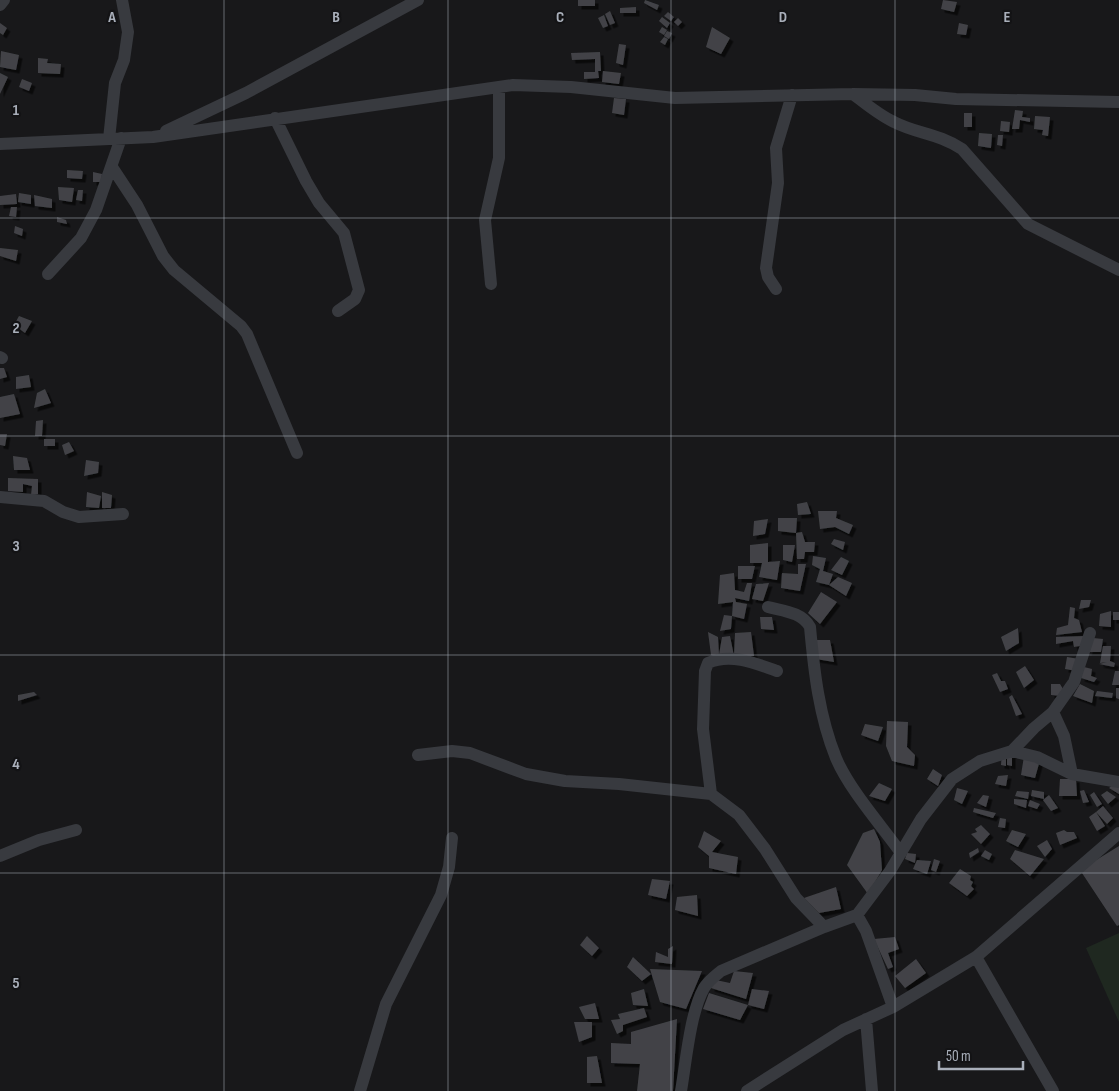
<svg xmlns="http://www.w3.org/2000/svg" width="1119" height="1091" font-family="'Sofia Sans Condensed',sans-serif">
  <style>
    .grass { fill: #1f2820 }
    .building { fill: #424347; filter: url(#shadow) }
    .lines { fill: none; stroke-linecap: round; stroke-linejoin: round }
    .minor { stroke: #383a3f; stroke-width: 12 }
    .grid { fill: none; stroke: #a9afba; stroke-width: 1; stroke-opacity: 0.55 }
    .grid-label { font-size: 16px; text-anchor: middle; font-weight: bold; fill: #a9afba; stroke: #131315; stroke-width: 4.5; stroke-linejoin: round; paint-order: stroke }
  </style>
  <defs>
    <filter id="shadow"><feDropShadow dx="3.5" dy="3.5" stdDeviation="0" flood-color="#0009"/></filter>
  </defs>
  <rect width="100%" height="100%" fill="#18181a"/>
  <!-- grass -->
  <path class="grass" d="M1119,933V1022L1086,948Z"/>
  <!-- building -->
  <path class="building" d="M578,0H595V6H578Z
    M645,0L659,5L657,10L644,3Z
    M943,0L957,2L954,12L941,9Z
    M636,7V13H620V8Z
    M610,11L615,23L610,25L605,14Z
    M668,12L674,17L671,21L664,16Z
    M604,15L608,26L603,28L598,18Z
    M662,17L670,23L667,28L659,21Z
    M678,18L682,22L678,26L674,22Z
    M0,23L7,28L3,35L0,33Z
    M959,23L968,25L966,35L957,34Z
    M662,27L667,30L664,35L659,32Z
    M712,27L730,38L721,54L706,47Z
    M667,31L672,33L669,39L664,36Z
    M664,37L668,39L665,45L660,42Z
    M619,44L626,45L623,65L616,63Z
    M1,51L19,55L16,70L0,67Z
    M600,52L601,71H598L599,78L584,79V72H595V59L572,60L571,53Z
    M38,58L48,59L47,63L61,64L60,74L38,73Z
    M603,71L621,73L619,84L602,82Z
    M0,73L8,77L0,94Z
    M22,79L32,83L29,91L19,87Z
    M614,98L626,99L624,115L612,113Z
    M1015,110L1023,111L1022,117L1030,118V122L1020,120L1019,129H1012Z
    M964,113H972V127H964Z
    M1035,116L1050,117L1048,136L1042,135L1043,130L1034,129Z
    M1001,121L1010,122L1009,132L1000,131Z
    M979,133L992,134L991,148L978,146Z
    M998,135H1003L1002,146L997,145Z
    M67,170L83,171L82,179L67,178Z
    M93,172L102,174L101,182H93Z
    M58,187L74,188L72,202L59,200Z
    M78,190H83L82,201L76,200Z
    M19,193L31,195V204L18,202Z
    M16,194L17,204L0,205V196Z
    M34,195L52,199V208L35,206Z
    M11,207H17L16,217L9,216Z
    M57,217L66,220L67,224L57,222Z
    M15,226L23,229L22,236L14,233Z
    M0,248L18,250L16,261L0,256Z
    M19,316L32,321L25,333L14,325Z
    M0,368H4L7,377L0,379Z
    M29,375L31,387L16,389V377Z
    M45,389L51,403L34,408L37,393Z
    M14,394L20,414L0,418V397Z
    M43,420L42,436H35L36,421Z
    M0,434H7L5,446L0,445Z
    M44,439H55V446H44Z
    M69,442L74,451L65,455L62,445Z
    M13,456L27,458L30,470H14Z
    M86,460L99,462L98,473L84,476Z
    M8,478L38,479V494L31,495L32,486L23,484V492L8,491Z
    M87,492L101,496L99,508L86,507Z
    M102,492L112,495L111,508H102Z
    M807,502L811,514L798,515L797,504Z
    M818,511H837L836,518L853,525L849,534L835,527L820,529Z
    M778,518H797L796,533L802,532L805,542H815L814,552H805L804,559H797L796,533L778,531Z
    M768,519L765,534L753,536L754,521Z
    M834,539L845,542L843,550L831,544Z
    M768,543V562L780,561L777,580L759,577L762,563H750V545Z
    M783,545H795L792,562L783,560Z
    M813,556L826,558L823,571L833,574L829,585L816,582L820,569L812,565Z
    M841,557L849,561L842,575L831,570Z
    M798,564H806L800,591L781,588L782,573L798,574Z
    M738,566H755L752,579H738Z
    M734,573L735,590L744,592L747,583H752L749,601L735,598L736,602L747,604L744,619L732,616L733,602L718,604L720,575Z
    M838,577L852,583L846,596L829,585Z
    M769,583L763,601L752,599L756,584Z
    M821,592L837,602L820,624L808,613Z
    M1081,600H1091L1089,607L1079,609Z
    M1070,607L1075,608L1074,618L1079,620L1082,632L1056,635L1057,628L1068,625Z
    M1111,611V627L1099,626L1100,614Z
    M1113,612H1119V620H1113Z
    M724,615L732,616L731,629L720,631Z
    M760,617H772L774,630L761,629Z
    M1018,628L1019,643L1006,651L1001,637Z
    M708,632L718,637L719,655L722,637L730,636L734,656L719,655H711Z
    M751,632L754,656H734L735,633Z
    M1085,636V645L1074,647L1073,641L1056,644V637Z
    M1093,638L1103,639L1101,652H1088Z
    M816,640H830L834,662L816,659Z
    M1103,646H1111L1110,661L1115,663L1114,667L1099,664L1107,662L1100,663Z
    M1067,657L1079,659L1077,671L1065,669Z
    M1025,666L1034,680L1024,688L1016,672Z
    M1084,667L1092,669L1091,676L1097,678L1094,682L1081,678Z
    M1115,671H1119V685H1112Z
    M997,673L1001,681H1005L1008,689L1000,692L992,675Z
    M1051,684H1060L1063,689L1062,696L1051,695Z
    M1080,684L1094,691L1092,703L1073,696Z
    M1116,688H1119V699L1116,698Z
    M1097,691L1113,693L1112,698L1095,696Z
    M34,692L37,695L18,701V695Z
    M1012,695L1022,714L1016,716L1009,697Z
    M887,721L908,722L907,747L915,755L914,766L892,761L886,746Z
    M865,724L883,727L878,741L861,735Z
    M1002,752L1006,753V766L1001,765Z
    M1012,753V766L1007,765V754Z
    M1024,756L1040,760L1035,778L1021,775Z
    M933,769L942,775L938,786L927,779Z
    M1008,775L1006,786L995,784L998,776Z
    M1060,779H1076L1077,796H1059Z
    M879,783L892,789L885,801L869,796Z
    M1115,783L1119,785V794L1109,788Z
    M957,788L968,791L962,804L954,800Z
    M1032,790L1044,792V799L1031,796Z
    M1084,790L1089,802L1083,803L1080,791Z
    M1017,791L1029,792L1028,799L1015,796Z
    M1107,791L1116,797L1108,804L1101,795Z
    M1094,792L1102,804L1097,807L1090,795Z
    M983,795L989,796L986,807L977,803Z
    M1049,795L1058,808L1051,811L1043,800Z
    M1014,799L1027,800L1026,808L1014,804Z
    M1030,800L1040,804L1037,809L1028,806Z
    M1103,806L1113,818L1107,824L1096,812Z
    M974,808L996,813L993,818L973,812Z
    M1096,812L1105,826L1097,831L1089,817Z
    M1000,818L1006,819L1005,828L998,827Z
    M981,825L990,834L981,844L971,834L977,832L975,829Z
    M874,829L880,842L882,870L868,894L847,865L863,833Z
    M1012,830L1026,834L1018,847L1006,841Z
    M1064,830L1067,832H1074L1077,838L1060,845L1056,833Z
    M704,831L721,841L712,852L738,857L736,874L709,868V856L698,847Z
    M1047,840L1052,849L1045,857L1037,846Z
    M1119,846V925L1117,926L1080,870Z
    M978,848L979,852L970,858L969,853Z
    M985,850L992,854L989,860L981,856Z
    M1015,850L1044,859L1030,876L1010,859Z
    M907,853L916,854L915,863L905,859Z
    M934,859L940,861L936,872L931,870Z
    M917,860L931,861L927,874L913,869Z
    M960,869L971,876L970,880L973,882L971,886L974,889L967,896L949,883Z
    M652,879L670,881L666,899L648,895Z
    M836,887L841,909L819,913L804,898Z
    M697,895L698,916L675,910L677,897Z
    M587,936L599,948L592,956L580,945Z
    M895,937L899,949L888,953L893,967L888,969L874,939Z
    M673,946L672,964L655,962L656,952L668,957V949Z
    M633,957L651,974L642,981L627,967Z
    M916,959L926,973L905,988L895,976Z
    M650,969L702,971L686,1009L660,1002Z
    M734,971L753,973L746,999L711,988V979L730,983Z
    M644,989L648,1006L633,1005L631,993Z
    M752,989L769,991L764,1009L748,1005Z
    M709,993L748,1005L740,1020L703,1009Z
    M595,1003L599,1019H585L579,1007Z
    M644,1008L647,1017L623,1025V1031L617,1034L611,1020L620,1019L618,1014Z
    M677,1019L673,1091H637L640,1064L611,1063V1043L631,1044V1032Z
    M574,1022H592V1037L579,1042Z
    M597,1056L602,1083H587V1057Z"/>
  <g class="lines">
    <!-- minor -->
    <path class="minor" d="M0,5L4,0
      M853,94C866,104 879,115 894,122C917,134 938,133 962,149L1028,224L1119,270
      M275,118L306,181L319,203L344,233L359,290L355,299L338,311
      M166,131L246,93L418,0
      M109,139L115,83L124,60L128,32L122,0
      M0,144L153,137L513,85L571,87L675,98L853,94L915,95L956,99L1119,102
      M112,167L137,205L163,256L174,270L241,326L247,334L297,453
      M48,274L81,238L96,210L121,138
      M491,284L485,220L499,158V87
      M776,289L768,277L766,268L778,183L776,148L792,95
      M0,357L2,358
      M0,497L44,501L63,512L79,517L123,514
      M768,607C783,611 802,612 810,627C814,671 819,716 836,758C849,789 881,825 901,853
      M1053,712L1064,736L1072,774
      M1012,751L1034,728L1053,712L1074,682L1090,633
      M418,755L452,751L470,753L526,774L565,781L619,784L711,794L739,815L765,849L796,898L824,927
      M711,794L703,729L705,671L708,663C730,653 755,663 777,671
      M0,856L39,840L76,830
      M976,957L1053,1091
      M893,1007L866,931L857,915L890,871L921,819L952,779L980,761L1012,751L1037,757L1072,774L1119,782
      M866,1019L872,1091
      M360,1091L386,1004L441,895L449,867L452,838
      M681,1091C686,1062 690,1013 704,988C708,981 715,976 721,971L824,927L857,915
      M747,1091L843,1030L893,1007L976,957L1119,833"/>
  </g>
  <!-- grid -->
  <path class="grid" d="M224,0V1091M448,0V1091M671,0V1091M895,0V1091M0,218H1119M0,436H1119M0,655H1119M0,873H1119"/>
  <g class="grid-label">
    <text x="112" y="22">A</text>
    <text x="336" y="22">B</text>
    <text x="560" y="22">C</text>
    <text x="783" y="22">D</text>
    <text x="1007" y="22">E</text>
    <text x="16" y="115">1</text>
    <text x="16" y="333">2</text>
    <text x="16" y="551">3</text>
    <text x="16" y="769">4</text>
    <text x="16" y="988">5</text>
  </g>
  <!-- scale -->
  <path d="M939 1061v8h84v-8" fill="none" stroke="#a9afba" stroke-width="2.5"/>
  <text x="946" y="1061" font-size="15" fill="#a9afba" stroke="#131315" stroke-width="4" paint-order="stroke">50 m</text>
</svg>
